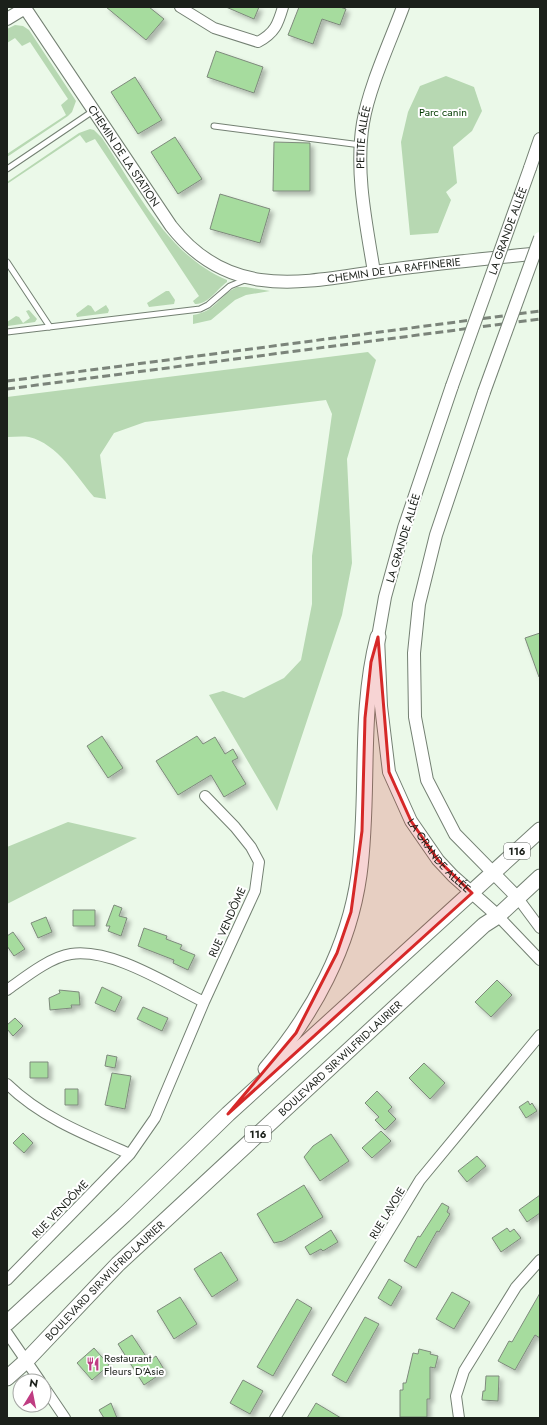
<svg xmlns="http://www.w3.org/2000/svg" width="547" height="1425" font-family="Jost,sans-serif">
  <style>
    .green { fill: #b7d8b2 }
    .building { fill: #a6dc9e; stroke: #7e8a7c; filter: url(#shadow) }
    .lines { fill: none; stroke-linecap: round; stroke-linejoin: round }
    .service-casing { stroke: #748173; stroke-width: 7 }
    .minor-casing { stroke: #748173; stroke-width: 12 }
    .tertiary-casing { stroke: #748173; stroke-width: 14 }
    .primary-casing { stroke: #748173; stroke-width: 17 }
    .service { stroke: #fff; stroke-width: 5 }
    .minor { stroke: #fff; stroke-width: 10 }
    .tertiary { stroke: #fff; stroke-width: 12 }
    .primary { stroke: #fff; stroke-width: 15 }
    .rail { stroke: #7b847a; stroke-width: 3; stroke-dasharray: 8 4; stroke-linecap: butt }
    .tertiary-bridge-casing { stroke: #748173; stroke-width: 14; stroke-linecap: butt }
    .tertiary-bridge { stroke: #fff; stroke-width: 12 }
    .marked { fill: #d62828; fill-opacity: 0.2; stroke: #d62828; stroke-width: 3; stroke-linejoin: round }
    .labels { text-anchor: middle; stroke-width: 4; stroke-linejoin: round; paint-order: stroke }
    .shield { fill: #fff; stroke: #5f635f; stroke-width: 1 }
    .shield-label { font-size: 10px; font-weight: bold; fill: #1b201a }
    .park-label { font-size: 11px; fill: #023b00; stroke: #fff }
    .street-label { font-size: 11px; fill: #1b201a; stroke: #fff }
    .poi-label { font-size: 11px; fill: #1b201a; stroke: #fff; text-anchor: start }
  </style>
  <defs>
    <filter id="shadow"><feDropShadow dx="3.5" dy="3.5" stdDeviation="2" flood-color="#0004"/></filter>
  </defs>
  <rect width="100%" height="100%" fill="#ebf9e9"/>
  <!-- green -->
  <path class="green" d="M15,25L23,26L29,30L76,101L72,112L68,116L7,157V154L66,115L61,105L68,99L30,42L22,46L15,38L7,43V29Z
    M446,76L474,87L482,111L472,131L453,147L457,183L446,192L451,200L438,233L410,235L401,142L408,112L420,86Z
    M90,129L94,130L102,138C137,190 166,254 227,280V282C217,289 208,305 195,304L193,301L199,296L95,139L86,143L80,135L7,184V182L79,133Z
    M237,287H246L270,291L246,295L235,300L211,320L193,324V315C217,311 218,296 237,287Z
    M166,291H169L175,300L174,304L149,307L147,303Z
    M88,305L91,306L95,312L106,305L109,310L108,313L77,317L76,314Z
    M29,310L37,319L35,322L8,326L7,322L16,316L19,317L23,323L30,318L26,311Z
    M368,352L376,360L347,459L352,563L342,615L277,811L209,695L223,691L244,698L284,678L301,660L312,604V556L332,414L326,400L145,422L114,433L100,455L106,499L94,497C76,476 58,444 29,437C22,436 14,437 7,437V397Z
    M68,822L137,838L7,904V847Z"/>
  <!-- building -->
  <path class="building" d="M106,7H149L164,19L146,40Z
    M226,7H259L254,19Z
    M299,7H340L346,9L340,25L322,19L313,44L288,35Z
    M216,51L263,67L254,93L207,77Z
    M135,77L162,120L138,134L111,92Z
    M175,137L202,179L178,194L151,152Z
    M274,142L310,143V191H273Z
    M220,194L270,209L260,243L210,229Z
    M540,633V677H539L525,638Z
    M102,736L123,768L108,778L87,746Z
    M197,736L203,744L215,737L225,754L233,749L238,758L232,761L246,784L224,797L211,775L178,795L156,761Z
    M114,905L122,908L119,916L127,918L121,936L108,931L110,926H106Z
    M73,910H95V926H73Z
    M46,917L52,932L38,938L31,923Z
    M144,928L167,936L166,939L182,945L180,949L195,955L188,970L173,963L174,960L138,946Z
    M13,932L25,949L14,956L7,946V936Z
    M497,980L512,995L491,1017L475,1002Z
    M102,987L122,997L115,1012L95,1003Z
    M59,990L79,992L80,1005H71L72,1008L50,1010L49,998L60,993Z
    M143,1007L168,1018L162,1031L137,1019Z
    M15,1018L23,1026L13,1036L7,1029V1025Z
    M107,1055L117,1057L115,1068L105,1066Z
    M30,1062H48V1078H30Z
    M424,1063L445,1083L430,1099L409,1078Z
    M112,1073L131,1076L125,1109L105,1105Z
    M65,1089H78V1105H65Z
    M377,1091L392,1107L388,1111L396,1119L385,1130L375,1120L379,1117L365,1103Z
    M528,1101L530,1105L532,1103L537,1111L526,1118L519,1107Z
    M381,1131L391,1141L372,1158L362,1148Z
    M23,1133L33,1143L24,1153L13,1143Z
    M331,1134L349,1161L320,1181L304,1157L313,1146Z
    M477,1156L486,1166L467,1182L458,1171Z
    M304,1185L323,1217L283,1241L274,1243L257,1214Z
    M540,1195V1213L527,1222L519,1210Z
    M442,1203L449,1207L447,1212L450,1214L439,1232L437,1231L416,1268L404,1261L418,1236L420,1237Z
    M507,1228L510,1232L514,1229L521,1238L501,1252L492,1238Z
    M331,1230L338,1242L323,1251L321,1249L310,1255L305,1247Z
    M221,1252L238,1280L212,1297L194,1269Z
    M389,1279L402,1287L391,1306L378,1298Z
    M452,1292L470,1302L454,1329L436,1319Z
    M540,1293V1338L535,1335L532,1340L515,1370L498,1361L509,1341L512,1342Z
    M180,1297L197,1324L174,1339L157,1311Z
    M297,1299L312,1308L273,1376L257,1367Z
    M365,1317L379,1324L346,1383L332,1375Z
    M132,1335L149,1361L156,1356L165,1371L144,1385L118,1344Z
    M94,1348L109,1365L92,1380L77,1363Z
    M419,1349L431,1352L430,1354L438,1356L435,1368L430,1367V1399H427V1417H400V1390H403V1383H406L413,1353L418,1354Z
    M486,1376H499L498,1401L482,1400L483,1391H485Z
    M243,1380L263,1391L250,1414L230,1403Z
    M111,1403L117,1418H104L99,1410Z
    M316,1403L341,1418H307Z"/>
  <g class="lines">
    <!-- service casing -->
    <g class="service-casing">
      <path id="service" d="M214,126L361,145
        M7,169L93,111
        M7,262L50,327
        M7,332L200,309L208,305L230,286L247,279"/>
    </g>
    <!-- minor casing -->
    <g class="minor-casing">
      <path id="minor" d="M180,7L214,28L258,42C275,33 278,24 283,7
        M517,897L540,928
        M498,916L540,960
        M7,990C24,978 50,957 71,954C112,948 167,984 204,1002
        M7,1084C42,1118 86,1135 130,1154
        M7,1280L130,1154L155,1118L204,1002L255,891L259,862L251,847L235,827L205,796
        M7,1333L40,1381
        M44,1387L65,1418
        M275,1418L420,1180L540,1035
        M459,1418L456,1396L464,1371L516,1287L540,1260"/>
    </g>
    <!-- tertiary casing -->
    <g class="tertiary-casing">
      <g id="tertiary">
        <path id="s1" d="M7,19L25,8L171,226C235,308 317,278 404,268C449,262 495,258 540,253"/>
        <path d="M530,168L540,139"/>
        <path id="s2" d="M374,272C366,223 355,172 363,123C369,87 390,42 403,7"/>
        <path id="s3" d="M452,386L404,528L385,597L378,637L381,706L389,772L411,821L438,860L453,876L498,916"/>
        <path d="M484,392L436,535L419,604L414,653L415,717L427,780L455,834L517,897"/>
      </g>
    </g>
    <!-- primary casing -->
    <g class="primary-casing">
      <g id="primary">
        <path d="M266,1069C313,1014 349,947 359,875C370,796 358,715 378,637"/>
        <path d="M7,1323L124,1215L228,1114L540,830"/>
        <path id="s4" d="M7,1378L26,1361L118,1264L484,925L498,916L540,877"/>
      </g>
    </g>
    <!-- service -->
    <use href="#service" class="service"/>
    <!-- minor -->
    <use href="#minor" class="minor"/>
    <!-- tertiary -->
    <use href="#tertiary" class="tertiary"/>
    <!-- primary -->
    <use href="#primary" class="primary"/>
    <!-- rail -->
    <path class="rail" d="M7,381L540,311
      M7,389L540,319"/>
    <!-- tertiary-bridge casing -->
    <g class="tertiary-bridge-casing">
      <g id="tertiary-bridge">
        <path id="s5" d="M452,386L530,168"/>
        <path d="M484,392L540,238"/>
      </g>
    </g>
    <!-- tertiary-bridge -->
    <use href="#tertiary-bridge" class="tertiary-bridge"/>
  </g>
  <!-- marked area -->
  <path class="marked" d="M378,637L389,772L411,821L438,860L472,893L228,1114L296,1033L337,953L351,912L362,831L365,718L371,662Z"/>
  <!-- icons -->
  <defs>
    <g id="restaurant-bare" transform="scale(1.08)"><path d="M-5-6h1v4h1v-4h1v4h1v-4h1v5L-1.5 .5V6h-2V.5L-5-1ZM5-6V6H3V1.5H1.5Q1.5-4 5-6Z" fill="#bf3c82" stroke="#fff" stroke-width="2.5" paint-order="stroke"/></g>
  </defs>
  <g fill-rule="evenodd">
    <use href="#restaurant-bare" x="93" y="1364"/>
  </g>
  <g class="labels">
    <!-- shield labels -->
    <g class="shield">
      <rect x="504" y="843" width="26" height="16" rx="3"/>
      <rect x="245" y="1126" width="26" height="16" rx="3"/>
    </g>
    <g class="shield-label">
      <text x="517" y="855">116</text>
      <text x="258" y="1138">116</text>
    </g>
    <!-- park labels -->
    <g class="park-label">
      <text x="443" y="116">Parc canin</text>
    </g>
    <!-- street labels -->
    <g class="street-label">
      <text dy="4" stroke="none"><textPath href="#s2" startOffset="136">PETITE ALLÉE</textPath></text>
      <text dy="4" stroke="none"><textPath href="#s1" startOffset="199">CHEMIN DE LA STATION</textPath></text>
      <text dy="4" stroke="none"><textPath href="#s5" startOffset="165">LA GRANDE ALLÉE</textPath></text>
      <text dy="4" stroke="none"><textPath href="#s1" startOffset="525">CHEMIN DE LA RAFFINERIE</textPath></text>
      <text transform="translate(403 538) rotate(-73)" y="4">LA GRANDE ALLÉE</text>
      <text dy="4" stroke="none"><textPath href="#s3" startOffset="496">LA GRANDE ALLÉE</textPath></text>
      <text transform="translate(227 922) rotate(-66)" y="4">RUE VENDÔME</text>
      <text dy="4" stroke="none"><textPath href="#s4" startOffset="462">BOULEVARD SIR-WILFRID-LAURIER</textPath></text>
      <text transform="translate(60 1209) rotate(-46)" y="4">RUE VENDÔME</text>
      <text transform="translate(387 1213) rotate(-59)" y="4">RUE LAVOIE</text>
      <text dy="4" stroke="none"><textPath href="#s4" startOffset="138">BOULEVARD SIR-WILFRID-LAURIER</textPath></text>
    </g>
    <!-- poi labels -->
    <g class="poi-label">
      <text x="104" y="1362">Restaurant<tspan x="104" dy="13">Fleurs D'Asie</tspan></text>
    </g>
  </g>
  <!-- border -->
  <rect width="547" height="1425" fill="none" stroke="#1b201a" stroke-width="16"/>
  <!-- north arrow -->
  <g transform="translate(32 1393) rotate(10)"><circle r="19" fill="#ffffff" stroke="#a4a6a3"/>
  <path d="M0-3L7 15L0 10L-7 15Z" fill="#bf3c82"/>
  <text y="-6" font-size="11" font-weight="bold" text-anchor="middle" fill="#1b201a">N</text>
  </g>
</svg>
